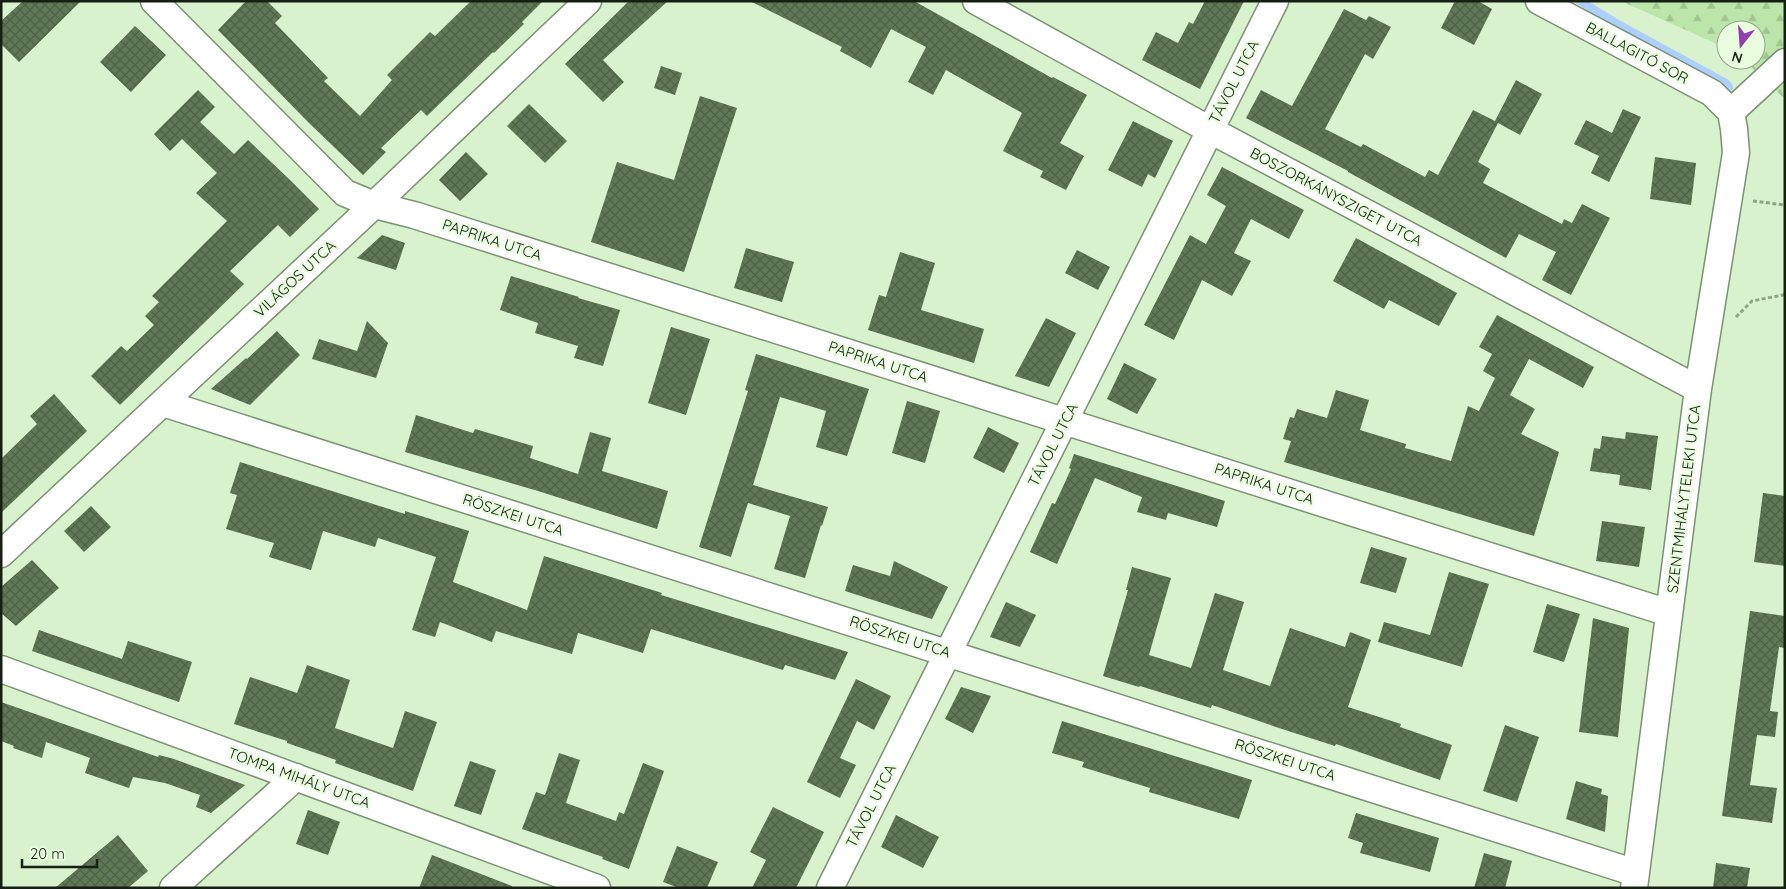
<svg xmlns="http://www.w3.org/2000/svg" width="1786" height="889" font-family="Quicksand,sans-serif">
  <style>
    .forest { fill: url(#forest-firs) }
    .lines { fill: none; stroke-linecap: round; stroke-linejoin: round }
    .stream { stroke: #aecffd; stroke-width: 8 }
    .building { fill: url(#building-cross-hatch) }
    .minor-casing { stroke: #7a9371; stroke-width: 29 }
    .path { stroke: #8fa487; stroke-width: 3; stroke-dasharray: 4 2.5; stroke-linecap: butt }
    .minor { stroke: #fff; stroke-width: 26 }
    .labels { text-anchor: middle; stroke-width: 4.5; stroke-linejoin: round; paint-order: stroke }
    .street-label { font-size: 15px; fill: #162012; stroke: #e8fedf }
  </style>
  <defs>
    <pattern id="forest-firs" width="22" height="20" patternUnits="userSpaceOnUse" patternTransform="scale(1.25)"><rect width="22" height="20" fill="#bce5ab"/><path d="M5 1l3.5 6h-7zM16 11l3.5 6h-7z" fill="#a1c492"/></pattern>
    <pattern id="building-cross-hatch" width="8" height="8" patternUnits="userSpaceOnUse" patternTransform="scale(1.25)"><rect width="8" height="8" fill="#607856"/><path d="M0 0l8 8M0 8l8-8" fill="none" stroke="#4e6246"/></pattern>
  </defs>
  <rect width="100%" height="100%" fill="#d7f2cc"/>
  <!-- forest -->
  <path class="forest" d="M1621,1H1785V99L1744,60H1756V30H1726V48Z"/>
  <g class="lines">
    <!-- stream -->
    <path class="stream" d="M1580,1L1618,24L1726,83L1729,87"/>
  </g>
  <!-- building -->
  <path class="building" d="M23,1H81L19,62L1,44V21Z
    M246,1H267L282,16L275,23L328,78L324,81L360,116L392,80L387,75L430,32L435,36L471,1H543L522,22L524,24L494,53L493,52L427,116L421,110L381,148L386,152L363,175L307,121L218,30Z
    M629,1H668L603,60L624,82L603,102L565,64Z
    M750,1H914L1052,78L1053,77L1087,95L1060,143L1084,156L1066,190L1040,177L1043,171L1003,151L1022,113L946,70L933,95L908,82L926,47L891,29L871,68L840,51L842,47Z
    M1205,1H1244L1200,89L1142,60L1156,32L1178,43L1189,22L1193,24Z
    M1455,1H1478L1492,9L1474,45L1441,28Z
    M1344,9L1366,20L1369,16L1391,27L1373,59L1365,54L1325,129L1361,147L1363,144L1425,177L1429,170L1438,175L1473,110L1495,121L1516,80L1542,94L1520,135L1498,123L1478,162L1490,169L1483,183L1562,224L1564,219L1572,223L1582,204L1610,218L1571,295L1542,280L1556,252L1519,234L1506,258L1348,172V171L1246,118L1261,90L1292,106Z
    M135,26L166,55L131,92L100,62Z
    M661,66L682,73L675,95L654,88Z
    M198,90L215,107L200,122L234,154L248,140L290,180L319,209L290,237L278,225L230,271L244,284L120,405L91,376L121,346L127,351L154,325L145,316L159,302L152,296L227,221L196,193L217,173L182,139L170,151L154,134Z
    M700,96L737,108L684,272L591,242L617,162L674,180Z
    M529,104L567,141L545,163L507,126Z
    M1623,109L1641,117L1609,182L1591,173L1599,156L1574,144L1586,120L1612,133Z
    M1133,121L1173,141L1155,178L1148,174L1142,187L1108,170Z
    M466,152L488,174L460,201L439,180Z
    M1655,157L1696,163L1691,205L1650,199Z
    M1222,167L1304,210L1289,239L1251,219L1234,253L1251,261L1232,296L1202,280L1174,340L1144,325L1190,235L1206,244L1226,206L1207,195Z
    M382,235L405,243L396,270L357,258Z
    M1356,238L1457,293L1439,326L1389,300L1384,309L1333,281Z
    M746,248L794,262L782,302L734,288Z
    M1077,250L1110,267L1098,290L1065,273Z
    M900,252L935,263L921,310L984,329L974,363L868,330L879,295L886,297Z
    M511,276L579,297L578,298L620,310L603,366L574,358L578,346L535,333L538,323L500,310Z
    M1497,315L1594,367L1583,388L1529,359L1510,395L1535,409L1521,434L1559,452L1534,536L1284,462L1291,441L1283,439L1290,417L1294,418L1297,409L1327,418L1336,390L1369,400L1360,430L1406,444L1405,448L1451,461L1468,406L1479,411L1495,378L1483,371L1492,354L1479,347Z
    M1046,318L1076,333L1049,387L1015,376Z
    M367,321L388,343L376,378L312,359L319,339L357,351Z
    M671,327L710,339L686,415L648,403Z
    M277,331L300,355L250,405L211,389L246,358L247,359Z
    M756,354L869,389L847,456L816,447L826,411L780,397L753,485L828,507L822,526L821,525L805,578L774,569L790,516L748,503L731,557L699,547L748,391L745,390Z
    M1124,363L1157,379L1137,414L1107,399Z
    M54,394L87,431L1,513V459L37,424L30,416Z
    M907,401L940,411L925,463L892,453Z
    M416,415L473,433L475,429L533,446L530,458L578,474L590,432L611,438L602,471L668,491L657,529L538,491L405,452Z
    M988,427L1019,443L1004,473L973,458Z
    M1626,432L1658,436L1651,490L1619,485L1620,475L1590,471L1594,448L1600,449L1602,436L1625,439Z
    M1074,454L1225,501L1217,527L1168,513L1166,520L1137,512L1142,497L1095,478L1057,564L1030,552L1052,503L1055,504L1071,469L1069,468Z
    M240,462L405,514V511L469,531L453,582L527,610L544,556L662,593L661,595L848,652L835,680L785,665L783,670L651,629L643,653L578,633L572,654L496,631L492,642L440,622L435,637L412,630L436,557L378,538L375,547L323,531L311,570L269,557L274,543L226,529L237,495L230,493Z
    M1763,493L1785,496V566L1754,562Z
    M91,506L111,527L84,552L64,531Z
    M1602,521L1645,527L1639,567L1596,561Z
    M1371,547L1407,558L1396,593L1360,583Z
    M32,560L59,588L16,626L1,613V587Z
    M894,561L948,587L932,619L845,591L853,565L890,576Z
    M1132,567L1171,578L1149,655L1191,668L1215,593L1244,602L1223,670L1270,686L1290,628L1345,647L1350,632L1371,640L1348,707L1401,724L1400,727L1452,745L1440,780L1336,744L1335,746L1282,729L1212,705L1211,708L1140,686L1139,687L1103,676L1128,590H1126Z
    M1449,572L1489,584L1462,667L1378,642L1384,622L1430,635Z
    M1006,602L1036,615L1020,647L990,637Z
    M1547,604L1580,614L1564,662L1533,652Z
    M1750,611L1785,616V648L1779,647L1770,711L1778,712L1775,737L1757,735L1750,785L1777,788L1772,823L1722,816Z
    M1593,618L1629,628L1618,737L1579,732Z
    M39,630L122,659L128,641L192,662L179,702L32,651Z
    M307,665L350,680L335,728L393,748L405,711L437,722L413,791L335,763L336,760L287,743V741L234,724L250,677L297,693Z
    M856,679L891,696L874,730L857,721L840,758L856,765L840,798L807,782Z
    M961,687L991,696L973,733L945,719Z
    M1,702L158,757L159,755L174,759L245,785L211,813L196,807L200,795L165,783L133,777L129,788L85,773L90,758L46,742L42,758L13,748L14,746L1,741Z
    M1062,721L1252,780L1239,819L1149,792L1150,788L1082,767L1084,762L1052,753Z
    M1505,725L1539,737L1517,802L1483,791Z
    M559,753L580,760L566,803L616,821L619,812L624,814L643,763L664,771L629,869L602,859L603,857L522,829L536,792L545,795Z
    M470,761L496,770L481,815L454,806Z
    M1576,781L1602,789L1601,794L1608,796L1605,832L1566,819Z
    M773,807L824,832L796,888H752L766,860L750,852Z
    M308,810L340,822L328,855L296,844Z
    M1356,813L1439,838L1430,872L1360,853L1363,843L1348,838Z
    M896,815L939,837L923,868L881,847Z
    M118,835L148,871L128,888H55Z
    M677,846L718,862L707,888H679L663,882Z
    M1484,853L1512,861L1505,888H1474Z
    M432,855L512,886V888H419Z
    M1716,863L1750,868L1747,888H1713Z"/>
  <g class="lines">
    <!-- minor casing -->
    <g class="minor-casing">
      <path id="minor" d="M154,1L345,193L374,205L414,215L1669,613
        M976,1L1210,130L1698,389
        M1539,1L1712,93L1731,112
        M1731,112L1785,62
        M163,403L1636,873
        M1,554L374,205L588,1
        M1,669L597,888
        M173,888L296,777
        M830,888L1275,1
        M1634,888L1698,389L1736,153L1734,129L1731,112"/>
    </g>
    <!-- path -->
    <path class="path" d="M1753,201L1785,205
      M1736,317L1752,301L1783,295L1785,293"/>
    <!-- minor -->
    <use href="#minor" class="minor"/>
  </g>
  <g class="labels">
    <!-- street labels -->
    <g class="street-label">
      <text transform="translate(1637 53) rotate(28)" y="5">BALLAGITÓ SOR</text>
      <text transform="translate(1234 82) rotate(-63)" y="5">TÁVOL UTCA</text>
      <text transform="translate(1336 197) rotate(28)" y="5">BOSZORKÁNYSZIGET UTCA</text>
      <text transform="translate(492 240) rotate(18)" y="5">PAPRIKA UTCA</text>
      <text transform="translate(295 279) rotate(-43)" y="5">VILÁGOS UTCA</text>
      <text transform="translate(878 362) rotate(18)" y="5">PAPRIKA UTCA</text>
      <text transform="translate(1053 445) rotate(-63)" y="5">TÁVOL UTCA</text>
      <text transform="translate(1264 484) rotate(18)" y="5">PAPRIKA UTCA</text>
      <text transform="translate(1684 499) rotate(-83)" y="5">SZENTMIHÁLYTELEKI UTCA</text>
      <text transform="translate(513 515) rotate(18)" y="5">RÖSZKEI UTCA</text>
      <text transform="translate(900 637) rotate(18)" y="5">RÖSZKEI UTCA</text>
      <text transform="translate(1285 760) rotate(18)" y="5">RÖSZKEI UTCA</text>
      <text transform="translate(299 778) rotate(20)" y="5">TOMPA MIHÁLY UTCA</text>
      <text transform="translate(871 806) rotate(-63)" y="5">TÁVOL UTCA</text>
    </g>
  </g>
  <!-- border -->
  <rect width="1786" height="889" fill="none" stroke="#162012" stroke-width="5"/>
  <!-- north arrow -->
  <g transform="translate(1741 45) rotate(197)"><circle r="24" fill="#e8fedf" stroke="#94a58d"/>
  <path d="M0-4L9 19L0 12L-9 19Z" fill="#9340ae"/>
  <text y="-8" font-size="14" font-weight="bold" text-anchor="middle" fill="#162012">N</text>
  </g>
  <!-- scale -->
  <path d="M22 859v8h75v-8" fill="none" stroke="#162012" stroke-width="2.5"/>
  <text x="30" y="859" font-size="15" fill="#162012" stroke="#e8fedf" stroke-width="4" paint-order="stroke">20 m</text>
</svg>
